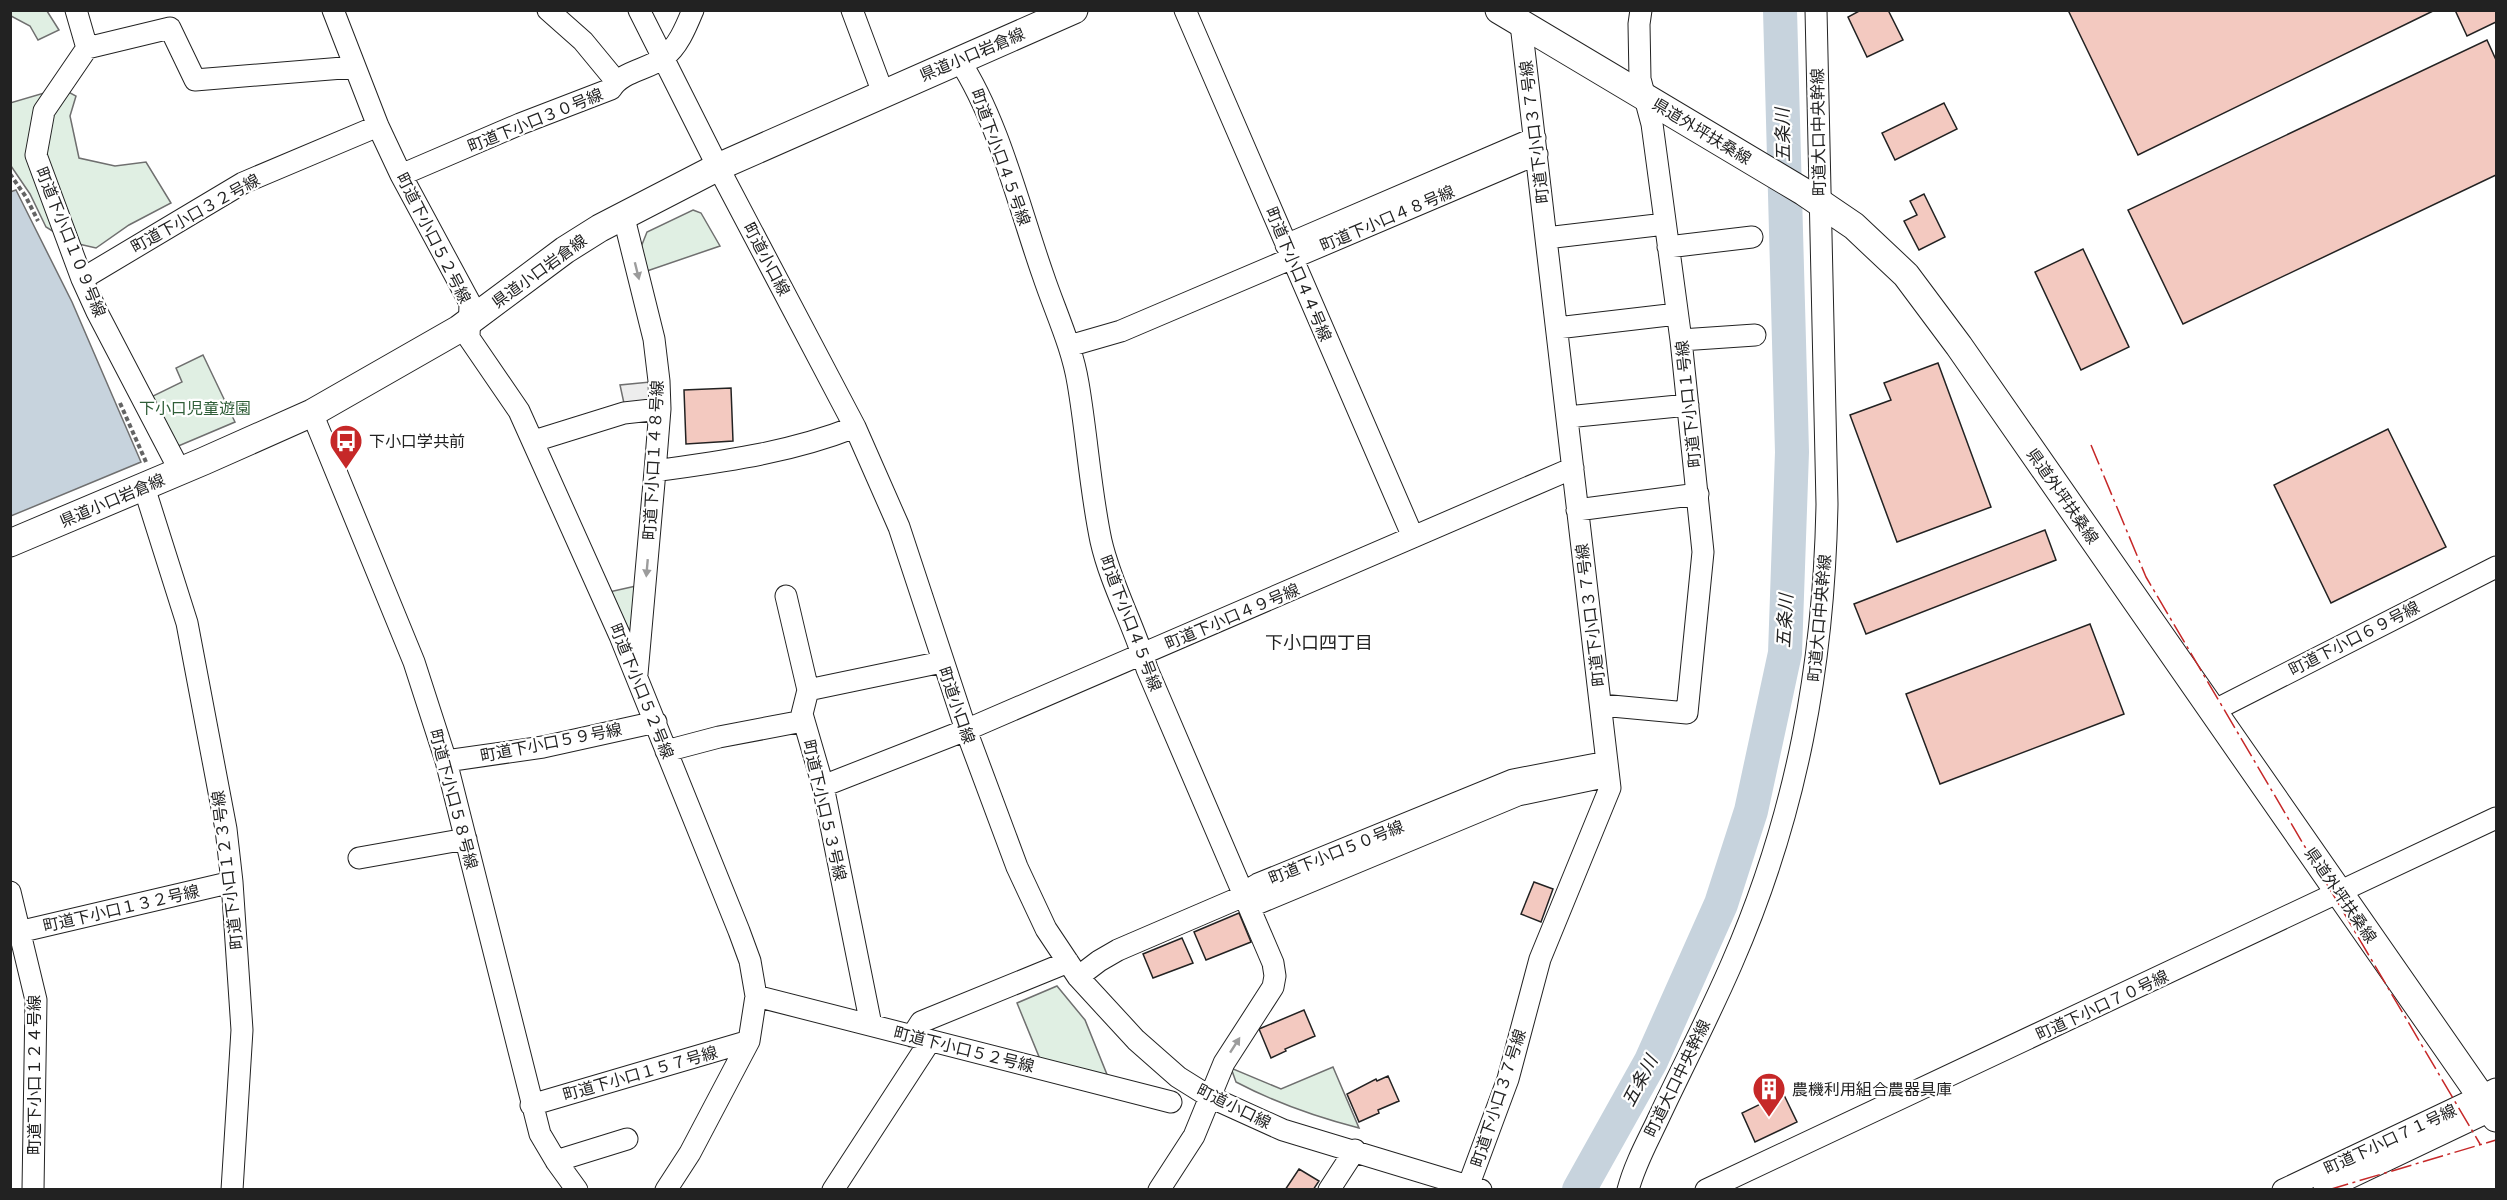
<svg xmlns="http://www.w3.org/2000/svg" width="2507" height="1200" font-family="'Noto Sans','Noto Sans JP',sans-serif">
  <style>
    .green { fill: #e0efe3; stroke: #6f6f6f; stroke-width: 1.5 }
    .parking { fill: #ededed; stroke: #6f6f6f; stroke-width: 1.5 }
    .water { fill: #c7d3dd; stroke: #6f6f6f; stroke-width: 1.5 }
    .lines { fill: none; stroke-linecap: round; stroke-linejoin: round }
    .river { stroke: #c7d3dd; stroke-width: 34 }
    .building { fill: #f3c9c0; stroke: #222; stroke-width: 1.5 }
    .minor-casing { stroke: #222; stroke-width: 23 }
    .major-casing { stroke: #222; stroke-width: 29 }
    .path { stroke: #646464; stroke-width: 4; stroke-dasharray: 4.5 3; stroke-linecap: butt }
    .minor { stroke: #fff; stroke-width: 21 }
    .major { stroke: #fff; stroke-width: 27 }
    .power { stroke: #c62828; stroke-width: 1.5; stroke-dasharray: 21 4.5 3 4.5; stroke-linecap: butt }
    .oneway { fill: #9c9c9c }
    .labels { text-anchor: middle; stroke-width: 4.5; stroke-linejoin: round; paint-order: stroke }
    .street-label { font-size: 16px; fill: #222; stroke: #fff }
    .park-label { font-size: 16px; fill: #2f5e38; stroke: #fff }
    .poi-label { font-size: 16px; fill: #222; stroke: #fff; text-anchor: start }
    .water-label { font-size: 18px; font-style: italic; fill: #222; stroke: #fff }
    .neighbourhood-label { font-size: 18px; fill: #222; stroke: #fff }
  </style>
  <rect width="100%" height="100%" fill="#fff"/>
  <!-- green -->
  <path class="green" d="M10,11H47L59,30L38,40L30,26L11,16Z
    M61,88L76,96L70,116L79,158L115,166L146,162L171,203L129,225L96,248L70,242L46,227L30,194L11,166L10,103Z
    M693,210L701,213L720,246L647,271L641,247L647,232Z
    M203,355L235,422L176,447L151,397L182,382L176,368Z
    M636,586L631,636L609,592Z
    M1057,986L1085,1020L1108,1077L1040,1059L1017,1003Z
    M1333,1067L1359,1128C1316,1117 1276,1103 1236,1082L1231,1068L1281,1089Z"/>
  <!-- parking -->
  <path class="parking" d="M650,382L652,401L625,408L620,385Z"/>
  <!-- water -->
  <path class="water" d="M16,190L72,302L141,462L11,516L10,192Z"/>
  <g class="lines">
    <!-- river -->
    <path class="river" d="M1579,1190L1651,1061L1721,904L1751,811L1785,653L1792,452L1780,10"/>
  </g>
  <!-- building -->
  <path class="building" d="M1861,10H1888L1903,40L1867,57L1848,17Z
    M2068,10H2435L2138,155Z
    M2455,10H2496V22L2467,36Z
    M2487,40L2496,60V175L2183,324L2128,210Z
    M1944,103L1957,129L1895,160L1882,133Z
    M1924,194L1945,237L1919,250L1904,221L1917,215L1910,201Z
    M2083,249L2129,347L2081,370L2035,272Z
    M1938,363L1991,507L1897,542L1850,415L1891,400L1884,383Z
    M731,388L733,441L686,444L684,390Z
    M2388,429L2446,547L2331,603L2274,485Z
    M2045,530L2056,560L1866,634L1854,604Z
    M2090,624L2124,714L1940,784L1906,694Z
    M1534,882L1553,889L1541,922L1521,914Z
    M1239,913L1251,942L1206,960L1194,932Z
    M1182,938L1193,963L1153,978L1143,954Z
    M1304,1010L1315,1036L1285,1049L1286,1051L1271,1058L1259,1029Z
    M1388,1076L1399,1101L1378,1110L1379,1113L1359,1122L1347,1094L1376,1079L1377,1081Z
    M1783,1093L1797,1122L1755,1142L1742,1113Z
    M1299,1169L1319,1181L1313,1190H1285Z"/>
  <g class="lines">
    <!-- minor casing -->
    <g class="minor-casing">
      <path id="minor" d="M76,10L87,48L44,111L36,155L82,279L97,312L180,471
        M333,10L378,126L401,175L470,303L469,338L519,411L620,636L739,931L750,961L756,996L1171,1102
        M548,10L583,41L616,81
        M639,10L718,167L855,427L899,527L966,730L1017,867L1046,929L1078,977L1136,1040L1178,1077L1210,1097L1283,1130L1481,1190
        M852,10L883,93
        M1185,10L1413,537
        M87,48L170,28L195,80L355,67
        M959,60C998,119 1019,207 1043,275C1055,311 1072,346 1078,383C1087,435 1090,489 1101,541C1111,585 1134,625 1147,669L1273,963L1275,976L1273,987L1224,1063L1194,1136L1159,1190
        M401,175L520,124L611,89C622,71 647,70 663,58C678,47 686,27 693,10
        M623,214L654,339L659,381L660,409L655,471L637,674
        M1546,238L1665,224
        M1286,245L1535,138
        M1668,247L1752,237
        M82,279L243,183L378,126
        M1557,328L1677,314
        M1681,340L1755,335
        M1069,346L1121,331L1537,154
        M312,413L414,662L446,761L540,1134L556,1161L577,1190
        M1567,417L1688,405
        M534,441L624,413L660,409
        M655,471C725,461 789,453 855,427
        M144,487L187,623L226,829L232,882L242,1030L232,1190
        M1577,510L1698,494
        M786,596L808,690L802,714L823,786L871,1025
        M808,690L942,662
        M1601,705L1687,713L1703,552L1681,340L1652,124L1640,79L1639,24L1641,10
        M2213,711L2496,567
        M666,751L719,737L803,721
        M446,761L543,747L656,722
        M823,786L966,730L1573,468
        M359,858L466,839
        M10,892L36,1000L33,1190
        M1249,907L1518,795L1599,778
        M10,934L232,882
        M1078,977L1099,961L1118,950L1239,898L1243,893L1258,884L1513,780L1607,762
        M912,1036L921,1022L1068,962
        M531,1105L749,1041
        M556,1161L627,1139
        M1469,1184L1508,1079L1540,959L1610,788L1521,24
        M666,1190L690,1153L749,1041L756,996
        M833,1190L930,1041
        M1329,1190L1355,1150
        M1628,1190C1635,1163 1649,1139 1660,1115C1684,1064 1710,1014 1732,963C1797,814 1824,665 1827,504L1816,10
        M1706,1190L2496,818
        M2283,1190L2496,1089
        M2324,1190L2496,1108"/>
    </g>
    <!-- major casing -->
    <g class="major-casing">
      <path id="major" d="M1499,10L1804,192L1854,226L1906,275L1959,346L2496,1118
        M10,543L204,461L312,413L459,329L565,250L600,228L718,167L1074,10"/>
    </g>
    <!-- path -->
    <path class="path" d="M10,174L26,197L38,221
      M120,403L146,462"/>
    <!-- minor -->
    <use href="#minor" class="minor"/>
    <!-- major -->
    <use href="#major" class="major"/>
    <!-- power -->
    <path class="power" d="M2091,445L2146,577L2480,1144
      M2328,1190L2496,1140"/>
  </g>
  <!-- one-way arrows -->
  <defs><path id="oneway-solid" d="M-6-.8H1V-3.2L6.5 0L1 3.2V.8H-6Z" transform="scale(1.5)"/></defs>
  <g class="oneway">
    <use href="#oneway-solid" transform="translate(637 271) rotate(76)"/>
    <use href="#oneway-solid" transform="translate(647 568) rotate(95)"/>
    <use href="#oneway-solid" transform="translate(1235 1045) rotate(-57)"/>
  </g>
  <!-- icons -->
  <defs>
    <g id="bus-pin" transform="scale(1.725)"><path d="M0 17L-7.5 6A9.5 9.5 0 1 1 7.5 6Z" fill="#c62828" stroke="#fff"/><path d="M-5-6H5V4H4V6H2V4H-2V6H-4V4H-5ZM-3.5-4V0h7V-4ZM-3.5 1.2v1.5H-2V1.2ZM2 1.2v1.5H3.5V1.2Z" fill="#fff"/></g>
    <g id="building-pin" transform="scale(1.725)"><path d="M0 17L-7.5 6A9.5 9.5 0 1 1 7.5 6Z" fill="#c62828" stroke="#fff"/><path d="M-4-6H4V6H1V3H-1V6H-4ZM-2.5-4.3h1.7v1.8h-1.7ZM.8-4.3h1.7v1.8H.8ZM-2.5-1h1.7V.8h-1.7ZM.8-1h1.7V.8H.8Z" fill="#fff"/></g>
  </defs>
  <g fill-rule="evenodd">
    <use href="#bus-pin" x="346" y="441"/>
    <use href="#building-pin" x="1769" y="1089"/>
  </g>
  <g class="labels">
    <!-- street labels -->
    <g class="street-label">
      <text transform="translate(972 54) rotate(-23)" y="6">県道小口岩倉線</text>
      <text transform="translate(535 120) rotate(-22)" y="6">町道下小口３０号線</text>
      <text transform="translate(1702 131) rotate(31)" y="6">県道外坪扶桑線</text>
      <text transform="translate(1534 132) rotate(-97)" y="6">町道下小口３７号線</text>
      <text transform="translate(1818 132) rotate(-91)" y="6">町道大口中央幹線</text>
      <text transform="translate(1001 157) rotate(70)" y="6">町道下小口４５号線</text>
      <text transform="translate(195 213) rotate(-29)" y="6">町道下小口３２号線</text>
      <text transform="translate(1387 218) rotate(-23)" y="6">町道下小口４８号線</text>
      <text transform="translate(434 238) rotate(63)" y="6">町道下小口５２号線</text>
      <text transform="translate(71 242) rotate(68)" y="6">町道下小口１０９号線</text>
      <text transform="translate(767 259) rotate(62)" y="6">町道小口線</text>
      <text transform="translate(539 271) rotate(-36)" y="6">県道小口岩倉線</text>
      <text transform="translate(1299 274) rotate(67)" y="6">町道下小口４４号線</text>
      <text transform="translate(1688 404) rotate(-96)" y="6">町道下小口１号線</text>
      <text transform="translate(653 460) rotate(-87)" y="6">町道下小口１４８号線</text>
      <text transform="translate(2063 496) rotate(55)" y="6">県道外坪扶桑線</text>
      <text transform="translate(112 500) rotate(-23)" y="6">県道小口岩倉線</text>
      <text transform="translate(1590 615) rotate(-97)" y="6">町道下小口３７号線</text>
      <text transform="translate(1232 616) rotate(-23)" y="6">町道下小口４９号線</text>
      <text transform="translate(1819 618) rotate(-85)" y="6">町道大口中央幹線</text>
      <text transform="translate(1131 623) rotate(69)" y="6">町道下小口４５号線</text>
      <text transform="translate(2354 638) rotate(-27)" y="6">町道下小口６９号線</text>
      <text transform="translate(642 691) rotate(68)" y="6">町道下小口５２号線</text>
      <text transform="translate(957 705) rotate(71)" y="6">町道小口線</text>
      <text transform="translate(551 742) rotate(-11)" y="6">町道下小口５９号線</text>
      <text transform="translate(454 799) rotate(75)" y="6">町道下小口５８号線</text>
      <text transform="translate(825 810) rotate(77)" y="6">町道下小口５３号線</text>
      <text transform="translate(1336 852) rotate(-22)" y="6">町道下小口５０号線</text>
      <text transform="translate(227 870) rotate(-97)" y="6">町道下小口１２３号線</text>
      <text transform="translate(2341 895) rotate(55)" y="6">県道外坪扶桑線</text>
      <text transform="translate(121 908) rotate(-13)" y="6">町道下小口１３２号線</text>
      <text transform="translate(2102 1005) rotate(-25)" y="6">町道下小口７０号線</text>
      <text transform="translate(964 1049) rotate(14)" y="6">町道下小口５２号線</text>
      <text transform="translate(640 1073) rotate(-16)" y="6">町道下小口１５７号線</text>
      <text transform="translate(34 1075) rotate(-90)" y="6">町道下小口１２４号線</text>
      <text transform="translate(1677 1078) rotate(-64)" y="6">町道大口中央幹線</text>
      <text transform="translate(1498 1098) rotate(-72)" y="6">町道下小口３７号線</text>
      <text transform="translate(1234 1106) rotate(26)" y="6">町道小口線</text>
      <text transform="translate(2390 1139) rotate(-25)" y="6">町道下小口７１号線</text>
    </g>
    <!-- park labels -->
    <g class="park-label">
      <text x="195" y="414">下小口児童遊園</text>
    </g>
    <!-- poi labels -->
    <g class="poi-label">
      <text x="369" y="447">下小口学共前</text>
      <text x="1792" y="1095">農機利用組合農器具庫</text>
    </g>
    <!-- water labels -->
    <g class="water-label">
      <text transform="translate(1783 135) rotate(-91)" y="6">五条川</text>
      <text transform="translate(1785 621) rotate(-87)" y="6">五条川</text>
      <text transform="translate(1640 1081) rotate(-62)" y="6">五条川</text>
    </g>
    <!-- neighbourhood labels -->
    <g class="neighbourhood-label">
      <text x="1319" y="649">下小口四丁目</text>
    </g>
  </g>
  <!-- border -->
  <rect width="2507" height="1200" fill="none" stroke="#222222" stroke-width="24"/>
</svg>
